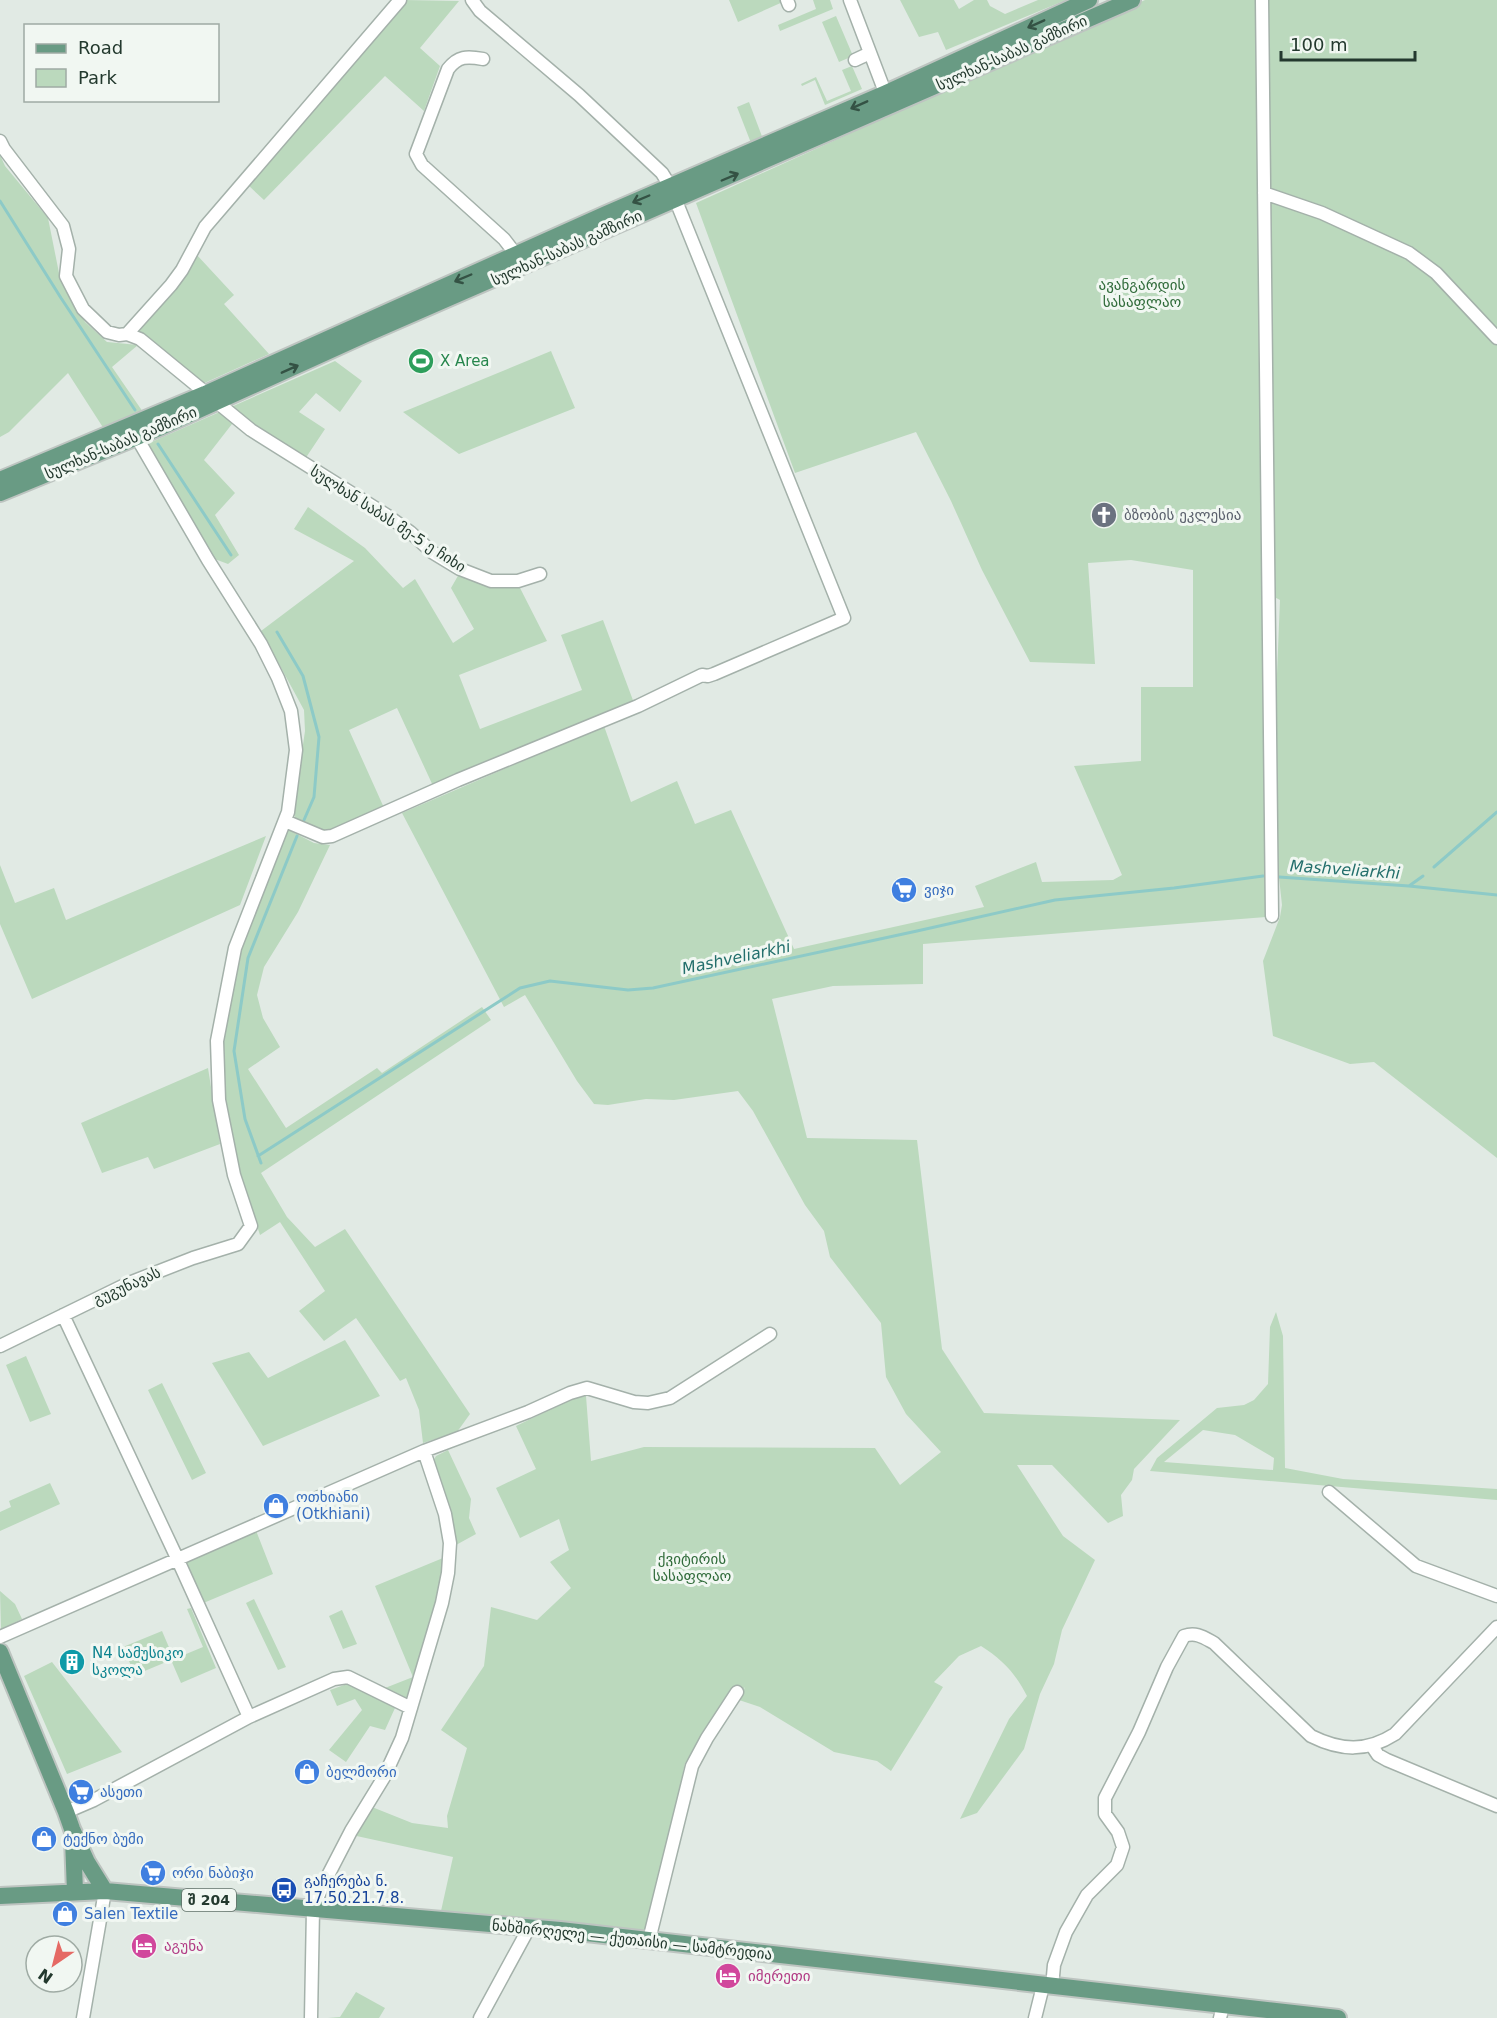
<svg xmlns="http://www.w3.org/2000/svg" width="1497" height="2018" font-family="'DejaVu Sans','Noto Sans Georgian',sans-serif">
  <style>
    .green { fill: #bbd9bd; fill-rule: evenodd }
    .lines { fill: none; stroke-linecap: round; stroke-linejoin: round }
    .stream { stroke: #8dcac7; stroke-width: 3 }
    .minor-casing { stroke: #a4b1aa; stroke-width: 15 }
    .major-casing { stroke: #bdc4c0; stroke-width: 20 }
    .minor { stroke: #fff; stroke-width: 12 }
    .major { stroke: #699b84; stroke-width: 16 }
    .oneway { stroke: #345244 }
    .labels { text-anchor: middle; stroke-width: 6; stroke-linejoin: round; paint-order: stroke }
    .shield { fill: #f1f7f2; stroke: #617269; stroke-width: 1.5 }
    .shield-label { font-size: 14px; font-weight: bold; fill: #23392e }
    .street-label { font-size: 15px; fill: #23392e; stroke: #f1f7f2 }
    .park-label { font-size: 15px; fill: #316c3b; stroke: #f1f7f2 }
    .leisure-label { font-size: 15px; fill: #27864d; stroke: #f1f7f2; text-anchor: start }
    .worship-label { font-size: 15px; fill: #5b616d; stroke: #f1f7f2; text-anchor: start }
    .shop-label { font-size: 15px; fill: #366cbe; stroke: #f1f7f2; text-anchor: start }
    .culture-label { font-size: 15px; fill: #0d838f; stroke: #f1f7f2; text-anchor: start }
    .transit-label { font-size: 15px; fill: #164399; stroke: #f1f7f2; text-anchor: start }
    .hotel-label { font-size: 15px; fill: #b23c85; stroke: #f1f7f2; text-anchor: start }
    .water-label { font-size: 16px; font-style: italic; fill: #236f6c; stroke: #f1f7f2 }
  </style>
  <rect width="100%" height="100%" fill="#e1eae4"/>
  <!-- green -->
  <path class="green" d="M404,0L459,1L420,48L440,66L424,111L385,76L264,200L248,185Z
    M729,0H785V1L738,22Z
    M813,0H830L833,9L780,31L778,25L816,9Z
    M900,0H954L959,9L974,0H987L990,6L1005,14L1038,0H1066L946,50L938,32L919,37Z
    M1145,0H1497V1158L1374,1062L1350,1064L1273,1036L1263,961L1280,917L1282,905L1276,850L1275,723L1280,600L1265,592L1266,917L923,944V984L833,986L772,999L807,1138L917,1140L942,1349L984,1413L1180,1420L1134,1469L1132,1480L1121,1495L1123,1516L1108,1523L1052,1465H1017L1063,1536L1095,1560L1062,1630L1054,1664L1040,1694L1024,1749L977,1813L960,1819L1009,1719L1027,1696C1016,1674 1002,1659 981,1646L959,1656L934,1682L943,1687L891,1771L877,1761L834,1752L760,1707L739,1700L745,1687L724,1710L685,1763L649,1931L441,1911L453,1857L352,1835L372,1807L412,1823L448,1828L447,1816L467,1748L441,1730L484,1666L491,1607L537,1620L571,1588L550,1562L569,1550L559,1519L520,1538L496,1488L536,1469L516,1426L574,1398L586,1396L591,1461L644,1447L875,1448L900,1485L941,1452L906,1414L886,1377L881,1323L830,1257L824,1231L805,1205L753,1111L738,1091L674,1100L646,1099L608,1105L594,1104L577,1081L525,995L504,1007L402,813L604,726L631,802L677,781L695,824L731,810L794,949L984,907L975,886L1036,862L1042,882L1113,880L1122,875L1074,766L1141,761V687H1193V570L1131,560L1088,563L1095,664L1030,662L982,570L951,501L916,432L795,473L696,203Z
    M836,16L853,56L839,62L822,22Z
    M852,66L862,89L825,105L815,80L802,86L801,84L816,77L827,101L851,91L842,70Z
    M749,102L763,139L751,143L737,107Z
    M0,155L5,166L48,218L59,273L85,322L107,342L138,345L112,367L143,412L104,429L68,373L9,432L0,437Z
    M196,254L234,295L224,304L269,354L200,385L136,330Z
    M551,351L575,408L459,454L403,412Z
    M335,361L362,381L340,412L316,393L299,412L325,429L305,459L242,417L232,424L204,460L235,493L215,515L239,555L228,564L212,558L147,444Z
    M308,507L365,548L403,588L415,579L453,643L474,629L451,588L459,574L492,588L519,586L547,641L459,675L480,729L582,690L561,635L603,620L634,703L434,788L397,708L349,730L385,810L333,829L322,830L297,822L293,812L305,731L304,710L261,631L354,561L294,529Z
    M285,828L314,843L330,845L298,912L264,967L257,995L263,1018L280,1047L248,1069L286,1128L377,1068L382,1073L482,1007L491,1020L261,1173L287,1217L315,1247L345,1229L470,1414L457,1432L423,1443L419,1410L406,1378L400,1381L356,1318L324,1341L299,1311L325,1291L280,1222L260,1235L237,1165L224,1101L221,1041L240,949Z
    M266,836L240,905L32,999L0,924V865L15,903L54,888L66,920Z
    M208,1068L220,1144L154,1169L148,1157L102,1173L81,1123Z
    M1276,1312L1283,1336L1285,1468L1343,1479L1497,1489V1500L1150,1471L1157,1458L1217,1408L1244,1405L1254,1400L1268,1384L1270,1327ZM1203,1430L1235,1435L1274,1458L1273,1470L1164,1462Z
    M345,1340L380,1396L263,1446L212,1363L249,1352L268,1378Z
    M26,1356L51,1414L30,1422L6,1365Z
    M162,1383L206,1473L192,1480L148,1390Z
    M448,1450L471,1499L469,1518L476,1534L456,1545L432,1463L436,1456Z
    M50,1483L60,1504L0,1531V1512L11,1507L9,1501Z
    M255,1528L273,1574L201,1604L185,1565L186,1560Z
    M443,1558L439,1587L412,1693L409,1697L397,1698L385,1688L413,1677L375,1586Z
    M0,1591L15,1604L22,1619L1,1629Z
    M254,1599L286,1667L278,1670L246,1603Z
    M191,1608L216,1668L181,1683L171,1660L135,1675L123,1647L162,1631L174,1659L203,1647L187,1609Z
    M342,1610L357,1644L343,1649L329,1616Z
    M52,1662L122,1752L67,1774L24,1676Z
    M347,1684L364,1691L395,1708L385,1730L370,1726L346,1762L329,1750L362,1710L355,1699L337,1706L330,1690Z
    M356,1992L385,2008L379,2018H328L340,2017Z"/>
  <g class="lines">
    <!-- stream -->
    <path class="stream" d="M0,201L61,298L135,410
      M158,444L231,555
      M277,632L303,676L319,737L314,797L304,820
      M1434,867L1497,812
      M1279,877L1409,886L1423,876
      M1409,886L1497,895
      M258,1156L520,988L550,981L628,990L653,988L917,931L1055,900L1174,888L1263,876
      M261,1163L245,1119L234,1051L248,958L297,836"/>
    <!-- minor casing -->
    <g class="minor-casing">
      <path id="minor" d="M787,0L789,5
        M850,0L888,100
        M1262,0L1272,916
        M483,59C467,56 458,56 448,69L416,154L422,165L504,239L521,261
        M855,60L870,53
        M0,141L4,149L63,226L69,249L66,276L83,309L107,332L119,335L127,334L140,339L251,430L388,516L410,532L432,552L460,569L491,581H518L540,574
        M1264,193L1322,213L1409,253L1436,273L1497,338
        M127,334L171,285L182,270L205,227L400,0
        M285,821L323,837L332,836L458,780L638,706L702,675L708,676L714,674L844,618L670,186L662,173L579,95L480,11L472,0
        M63,1315L177,1558L249,1717
        M0,1346L129,1283L193,1258L238,1244L251,1226L234,1175L219,1100L217,1041L235,948L288,812L296,750L291,711L278,678L261,644L208,560L133,431
        M1329,1492L1416,1566L1497,1596
        M0,1637L424,1451L528,1412L570,1393L587,1388L634,1402L648,1403L670,1398L770,1334
        M1372,1746L1378,1755L1387,1760L1497,1806
        M66,1812L94,1800L249,1717L334,1679L348,1677L411,1708
        M649,1940L692,1766L707,1738L737,1692
        M1052,1987L1054,1965L1066,1932L1087,1895L1117,1865L1123,1847L1118,1832L1105,1814V1798L1139,1732L1167,1667L1184,1636C1196,1632 1203,1637 1214,1643L1311,1736C1341,1751 1367,1752 1395,1734L1497,1627
        M83,2018L105,1891
        M311,2018L313,1909L322,1887L351,1831L384,1777L402,1738L442,1603L448,1573L450,1543L445,1514L424,1451
        M480,2018L529,1928
        M1035,2018L1043,1986
        M1220,2018L1223,2006"/>
    </g>
    <!-- major casing -->
    <g class="major-casing">
      <path id="major" d="M0,480L205,394L606,214L886,93L1089,0
        M0,493L161,427L364,335L1132,0
        M0,1652L66,1812L72,1829L87,1862L105,1891
        M73,1839L75,1892
        M0,1896L105,1891L560,1930L1338,2018"/>
    </g>
    <!-- minor -->
    <use href="#minor" class="minor"/>
    <!-- major -->
    <use href="#major" class="major"/>
  </g>
  <!-- one-way arrows -->
  <defs><path id="oneway-shaft" d="M-6 0H5M1.5-3L5.5 0L1.5 3" fill="none" stroke-width="1.6" stroke-linecap="round" stroke-linejoin="round" transform="scale(1.5)"/></defs>
  <g class="oneway">
    <use href="#oneway-shaft" transform="translate(1036 24) rotate(156)"/>
    <use href="#oneway-shaft" transform="translate(859 105) rotate(156)"/>
    <use href="#oneway-shaft" transform="translate(730 177) rotate(-23)"/>
    <use href="#oneway-shaft" transform="translate(641 199) rotate(157)"/>
    <use href="#oneway-shaft" transform="translate(463 278) rotate(157)"/>
    <use href="#oneway-shaft" transform="translate(290 369) rotate(-24)"/>
  </g>
  <!-- icons -->
  <defs>
    <g id="stadium-disc" transform="scale(1.35)"><circle r="9.5" fill="#2e9e5b" stroke="#f1f7f2"/><path d="M0-5a6.5 5 0 1 0 0 10a6.5 5 0 1 0 0-10ZM-3.5-1.8h7v3.6h-7Z" fill="#fff"/></g>
    <g id="church-disc" transform="scale(1.35)"><circle r="9.5" fill="#6b7280" stroke="#f1f7f2"/><path d="M-1.2-6h2.4v3.5h3.3v2.4h-3.3V6h-2.4V-.1h-3.3v-2.4h3.3Z" fill="#fff"/></g>
    <g id="supermarket-disc" transform="scale(1.35)"><circle r="9.5" fill="#3f7fe0" stroke="#f1f7f2"/><path d="M-6-5.5h2.5l.6 2H6L4.5 2H-2.5L-4.4-4H-6ZM-1.5 3.2a1.3 1.3 0 1 0 .1 0ZM3 3.2a1.3 1.3 0 1 0 .1 0Z" fill="#fff"/></g>
    <g id="shop-disc" transform="scale(1.35)"><circle r="9.5" fill="#3f7fe0" stroke="#f1f7f2"/><path d="M-5-2.5h2.3a2.7 3.5 0 0 1 5.4 0H5L5.5 6h-11ZM-1.5-2.5h3a1.5 2.3 0 0 0-3 0Z" fill="#fff"/></g>
    <g id="building-disc" transform="scale(1.35)"><circle r="9.5" fill="#0f9aa8" stroke="#f1f7f2"/><path d="M-4-6H4V6H1V3H-1V6H-4ZM-2.5-4.3h1.7v1.8h-1.7ZM.8-4.3h1.7v1.8H.8ZM-2.5-1h1.7V.8h-1.7ZM.8-1h1.7V.8H.8Z" fill="#fff"/></g>
    <g id="bus-disc" transform="scale(1.35)"><circle r="9.5" fill="#1a4fb4" stroke="#f1f7f2"/><path d="M-5-6H5V4H4V6H2V4H-2V6H-4V4H-5ZM-3.5-4V0h7V-4ZM-3.5 1.2v1.5H-2V1.2ZM2 1.2v1.5H3.5V1.2Z" fill="#fff"/></g>
    <g id="hotel-disc" transform="scale(1.35)"><circle r="9.5" fill="#d1479c" stroke="#f1f7f2"/><path d="M-6-4.5h1.5V1H6V5H4.5V3h-9V5H-6ZM-4 0a1.8 1.8 0 1 1 3.6 0ZM.5 0V-2.5h3Q6-2.5 6 0Z" fill="#fff"/></g>
  </defs>
  <g fill-rule="evenodd">
    <use href="#stadium-disc" x="421" y="361"/>
    <use href="#church-disc" x="1104" y="515"/>
    <use href="#supermarket-disc" x="904" y="890"/>
    <use href="#shop-disc" x="276" y="1506"/>
    <use href="#building-disc" x="72" y="1662"/>
    <use href="#shop-disc" x="307" y="1772"/>
    <use href="#supermarket-disc" x="81" y="1792"/>
    <use href="#shop-disc" x="44" y="1839"/>
    <use href="#supermarket-disc" x="153" y="1873"/>
    <use href="#bus-disc" x="284" y="1890"/>
    <use href="#shop-disc" x="65" y="1914"/>
    <use href="#hotel-disc" x="144" y="1946"/>
    <use href="#hotel-disc" x="728" y="1976"/>
  </g>
  <g class="labels">
    <!-- shield labels -->
    <rect class="shield" x="182" y="1889" width="54" height="22" rx="4.5"/>
    <g class="shield-label">
      <text x="209" y="1905">შ 204</text>
    </g>
    <!-- street labels -->
    <g class="street-label">
      <text transform="translate(1012 53) rotate(-24)" y="5">სულხან-საბას გამზირი</text>
      <text transform="translate(567 248) rotate(-24)" y="5">სულხან-საბას გამზირი</text>
      <text transform="translate(121 443) rotate(-23)" y="5">სულხან-საბას გამზირი</text>
      <text transform="translate(388 519) rotate(33)" y="5">სულხან საბას მე-5 ე ჩიხი</text>
      <text transform="translate(127 1286) rotate(-24)" y="5">გუგუნავას</text>
      <text transform="translate(632 1940) rotate(6)" y="5">ნახშირღელე — ქუთაისი — სამტრედია</text>
    </g>
    <!-- park labels -->
    <g class="park-label">
      <text x="1142" y="290">ავანგარდის<tspan x="1142" dy="17">სასაფლაო</tspan></text>
      <text x="692" y="1564">ქვიტირის<tspan x="692" dy="17">სასაფლაო</tspan></text>
    </g>
    <!-- leisure labels -->
    <g class="leisure-label">
      <text x="440" y="366">X Area</text>
    </g>
    <!-- worship labels -->
    <g class="worship-label">
      <text x="1124" y="520">ბზობის ეკლესია</text>
    </g>
    <!-- shop labels -->
    <g class="shop-label">
      <text x="924" y="895">ვიჯი</text>
      <text x="296" y="1502">ოთხიანი<tspan x="296" dy="17">(Otkhiani)</tspan></text>
      <text x="326" y="1777">ბელმორი</text>
      <text x="100" y="1797">ასეთი</text>
      <text x="63" y="1844">ტექნო ბუმი</text>
      <text x="172" y="1878">ორი ნაბიჯი</text>
      <text x="84" y="1919">Salen Textile</text>
    </g>
    <!-- culture labels -->
    <g class="culture-label">
      <text x="92" y="1658">N4 სამუსიკო<tspan x="92" dy="17">სკოლა</tspan></text>
    </g>
    <!-- transit labels -->
    <g class="transit-label">
      <text x="304" y="1886">გაჩერება ნ.<tspan x="304" dy="17">17.50.21.7.8.</tspan></text>
    </g>
    <!-- hotel labels -->
    <g class="hotel-label">
      <text x="164" y="1951">აგუნა</text>
      <text x="748" y="1981">იმერეთი</text>
    </g>
    <!-- water labels -->
    <g class="water-label">
      <text transform="translate(1345 869) rotate(4)" y="6">Mashveliarkhi</text>
      <text transform="translate(736 957) rotate(-12)" y="6">Mashveliarkhi</text>
    </g>
  </g>
  <!-- legend -->
  <rect x="24" y="24" width="195" height="78" fill="#f1f7f2" stroke="#9faba4" stroke-width="1.5"/>
  <rect x="36" y="44" width="30" height="9" fill="#699b84" stroke="#9faba4" stroke-width="1.5"/>
  <text x="78" y="54" font-size="18" fill="#23392e">Road</text>
  <rect x="36" y="69" width="30" height="18" fill="#bbd9bd" stroke="#9faba4" stroke-width="1.5"/>
  <text x="78" y="84" font-size="18" fill="#23392e">Park</text>
  <!-- north arrow -->
  <g transform="translate(54 1964) rotate(215)"><circle r="28" fill="#f1f7f2" stroke="#9faba4" stroke-width="1.5"/>
  <path d="M0-4.5L10 22L0 15L-10 22Z" fill="#e56964"/>
  <text y="-9" font-size="16" font-weight="bold" text-anchor="middle" fill="#23392e">N</text>
  </g>
  <!-- scale -->
  <path d="M1281 51v9h134v-9" fill="none" stroke="#23392e" stroke-width="3"/>
  <text x="1290" y="51" font-size="18" fill="#23392e" stroke="#f1f7f2" stroke-width="4.5" paint-order="stroke">100 m</text>
</svg>
